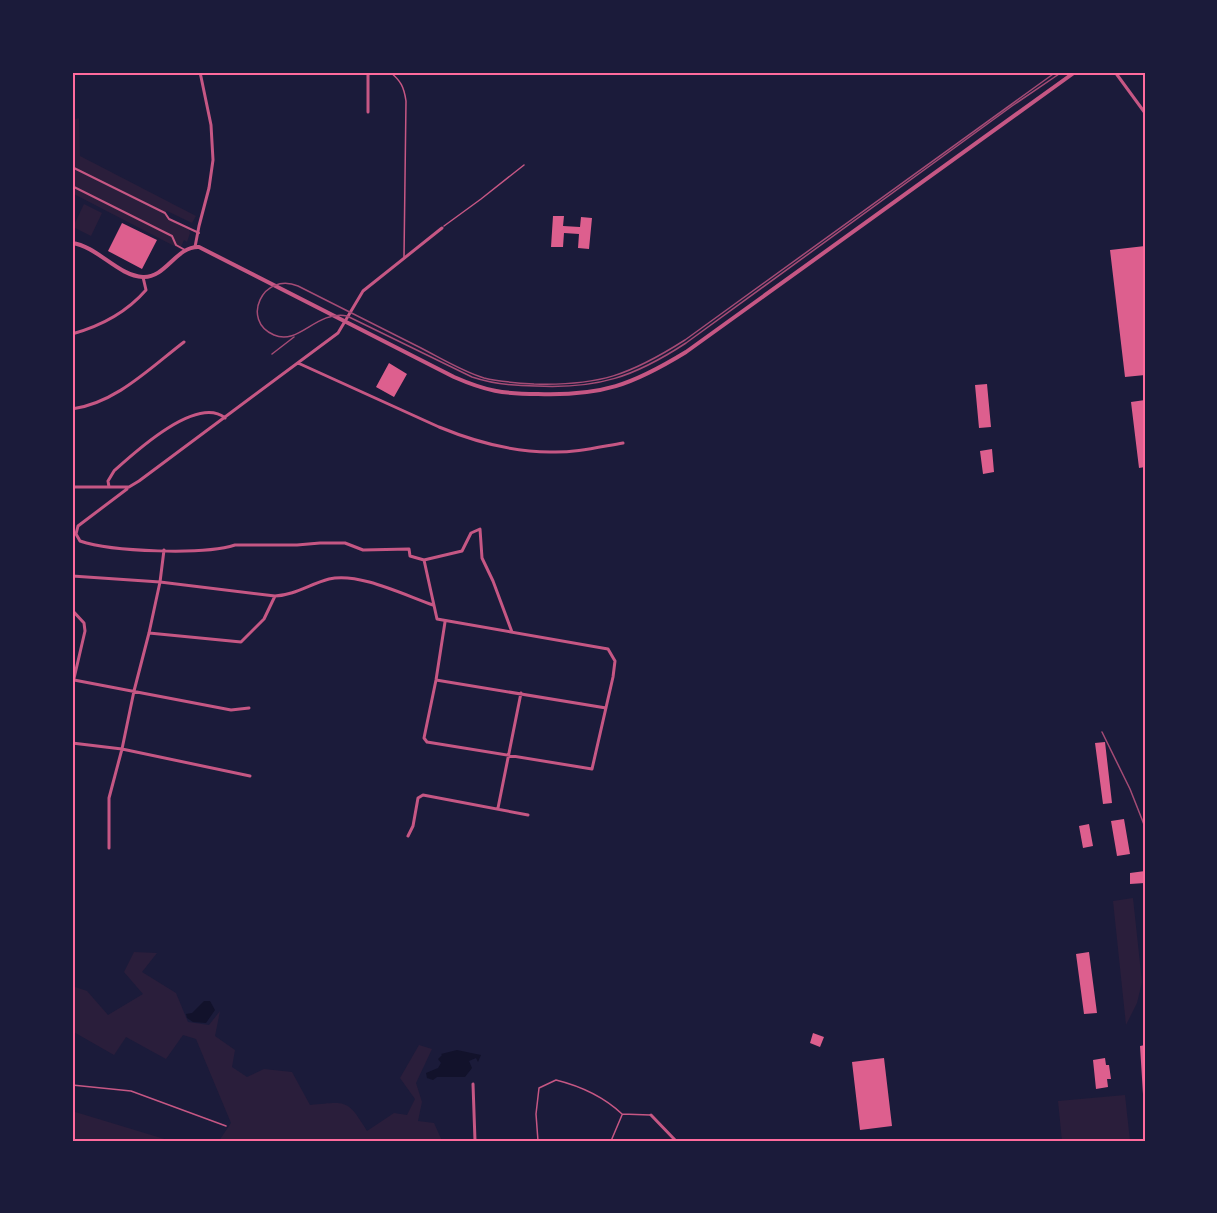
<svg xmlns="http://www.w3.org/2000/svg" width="1217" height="1213" font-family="Overpass,sans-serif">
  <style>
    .green { fill: #2a1e3b }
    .water { fill: #12122b }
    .building { fill: #dd5f8e }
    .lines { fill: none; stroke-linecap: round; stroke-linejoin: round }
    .service { stroke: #c65784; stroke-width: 1.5 }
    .pedestrian { stroke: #c65784; stroke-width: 2 }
    .minor { stroke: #c65784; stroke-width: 3 }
    .tertiary { stroke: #c65784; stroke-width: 4 }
    .tram { stroke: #a44b75; stroke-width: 1.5 }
    .rail { stroke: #a44b75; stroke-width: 1.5 }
    .neatline { fill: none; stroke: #ff6b9d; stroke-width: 2 }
  </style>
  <rect width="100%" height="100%" fill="#1b1b3a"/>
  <!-- green -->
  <path class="green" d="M79,118L80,156L196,216L192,223L167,211L165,213L169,219L189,229L190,233L187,242L184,240L180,249L72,193V120Z
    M84,204L102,213L91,236L73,227Z
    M1133,898L1142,982L1137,1003L1126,1025L1113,901Z
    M134,952L157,953L142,972L176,993L188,1022L209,1025L220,1011L215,1036L235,1050L232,1067L247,1077L264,1069L292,1072L310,1105C346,1102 347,1098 367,1131L394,1113L407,1115L415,1099L400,1078L419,1045L432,1049L416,1083L422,1102L418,1121L434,1123L442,1141H219L231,1123L196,1039L183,1035L166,1059L126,1037L114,1055L72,1031V986L87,991L108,1015L143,994L124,972Z
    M1125,1095L1130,1141H1062L1058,1101Z
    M72,1111L171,1141H74Z"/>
  <!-- water -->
  <path class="water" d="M204,1001H210L215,1010L206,1023L193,1022L187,1018L186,1014L192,1013Z
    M457,1050L481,1055L478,1062L476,1058L469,1061L472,1068L465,1077H437L433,1080L427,1078L426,1073L438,1068L441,1063L438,1059L442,1055L441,1054Z"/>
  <!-- building -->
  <path class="building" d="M553,216H564L563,226L580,227L581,217L592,218L589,249L578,248L579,234L564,233L563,247H551Z
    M122,223L157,240L142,269L108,251Z
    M1145,246V375L1125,377L1110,250Z
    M389,363L407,374L394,397L376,387Z
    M987,384L991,427L979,428L975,385Z
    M1145,400V467L1139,468L1131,402Z
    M992,449L994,472L983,474L980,451Z
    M1105,742L1112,803L1103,804L1095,743Z
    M1124,819L1130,854L1117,856L1111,821Z
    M1089,824L1093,846L1083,848L1079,826Z
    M1145,871V883L1130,884V873Z
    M1089,952L1097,1013L1084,1014L1076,954Z
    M813,1033L824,1037L820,1047L810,1043Z
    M1145,1045V1094H1143L1140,1046Z
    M884,1058L892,1126L860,1130L852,1062Z
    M1105,1058L1106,1065H1109L1111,1079H1107L1108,1087L1096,1089L1093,1060Z"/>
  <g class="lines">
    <!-- service -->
    <path class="service" d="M390,72C401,81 404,87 406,101L404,257
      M444,226L481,199L524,165
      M72,1085L131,1091L226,1126
      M538,1141L536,1114L539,1088L556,1080C580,1086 604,1097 622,1114L650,1115
      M611,1141L622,1115"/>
    <!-- pedestrian -->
    <path class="pedestrian" d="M72,167L165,213L169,219L199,233
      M72,186L172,236L176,245L185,250"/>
    <!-- minor -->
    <path class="minor" d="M1115,72L1145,113
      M368,112V72
      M195,247L199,226L209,188L213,160L211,125L200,72
      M72,334C101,326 126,313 146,290L143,277
      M298,363L439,427C473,441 513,452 550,452C575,453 599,447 623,443
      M72,409C116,403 150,368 184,342
      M72,487H129L139,481L338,333L363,291L442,228
      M109,487L108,481L114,471C135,452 197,395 225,418
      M127,489L78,526L76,534L80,541C112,552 204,555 235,545H297L320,543H345L363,550L409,549L410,556L424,560
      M72,576L160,582L275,596C295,595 310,584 329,579C359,572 404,595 433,605
      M72,610L84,623L85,631L72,687
      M445,622L436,680L424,738L427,742L592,769L613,677L615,661L608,649L437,619L424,560L462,551L471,533L480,529L482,558L493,581L512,632
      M149,633L241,642L264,619L275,596
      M74,680L231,710L249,708
      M436,680L606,708
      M72,743L122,749L250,776
      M498,808L521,693
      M408,836L413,826L418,798L423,795L528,815
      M109,848V798L122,749L134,691L149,633L160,582L164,550
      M473,1084L475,1141
      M651,1115L676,1141"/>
    <!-- tertiary -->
    <path class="tertiary" d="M72,243C97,246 118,276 143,277C166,278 176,246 199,247L454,377C486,391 503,394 538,394C602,396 632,385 686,352L1075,72"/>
    <!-- tram -->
    <path class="tram" d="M1056,72L685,340C630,375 599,386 534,384C517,383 500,382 484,378C461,371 439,357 417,346C378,326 338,306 298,286C263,271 240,321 274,335C299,346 316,310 347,316L472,377C493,384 514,386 536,386C598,389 634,377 686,343L1012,106L1062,72
      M272,354L294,337"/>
    <!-- rail -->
    <path class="rail" d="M1102,732L1130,789L1145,827"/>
  </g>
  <!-- border -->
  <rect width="1217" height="1213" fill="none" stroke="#1b1b3a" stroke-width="147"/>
  <rect x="74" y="74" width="1070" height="1066" class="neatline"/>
</svg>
